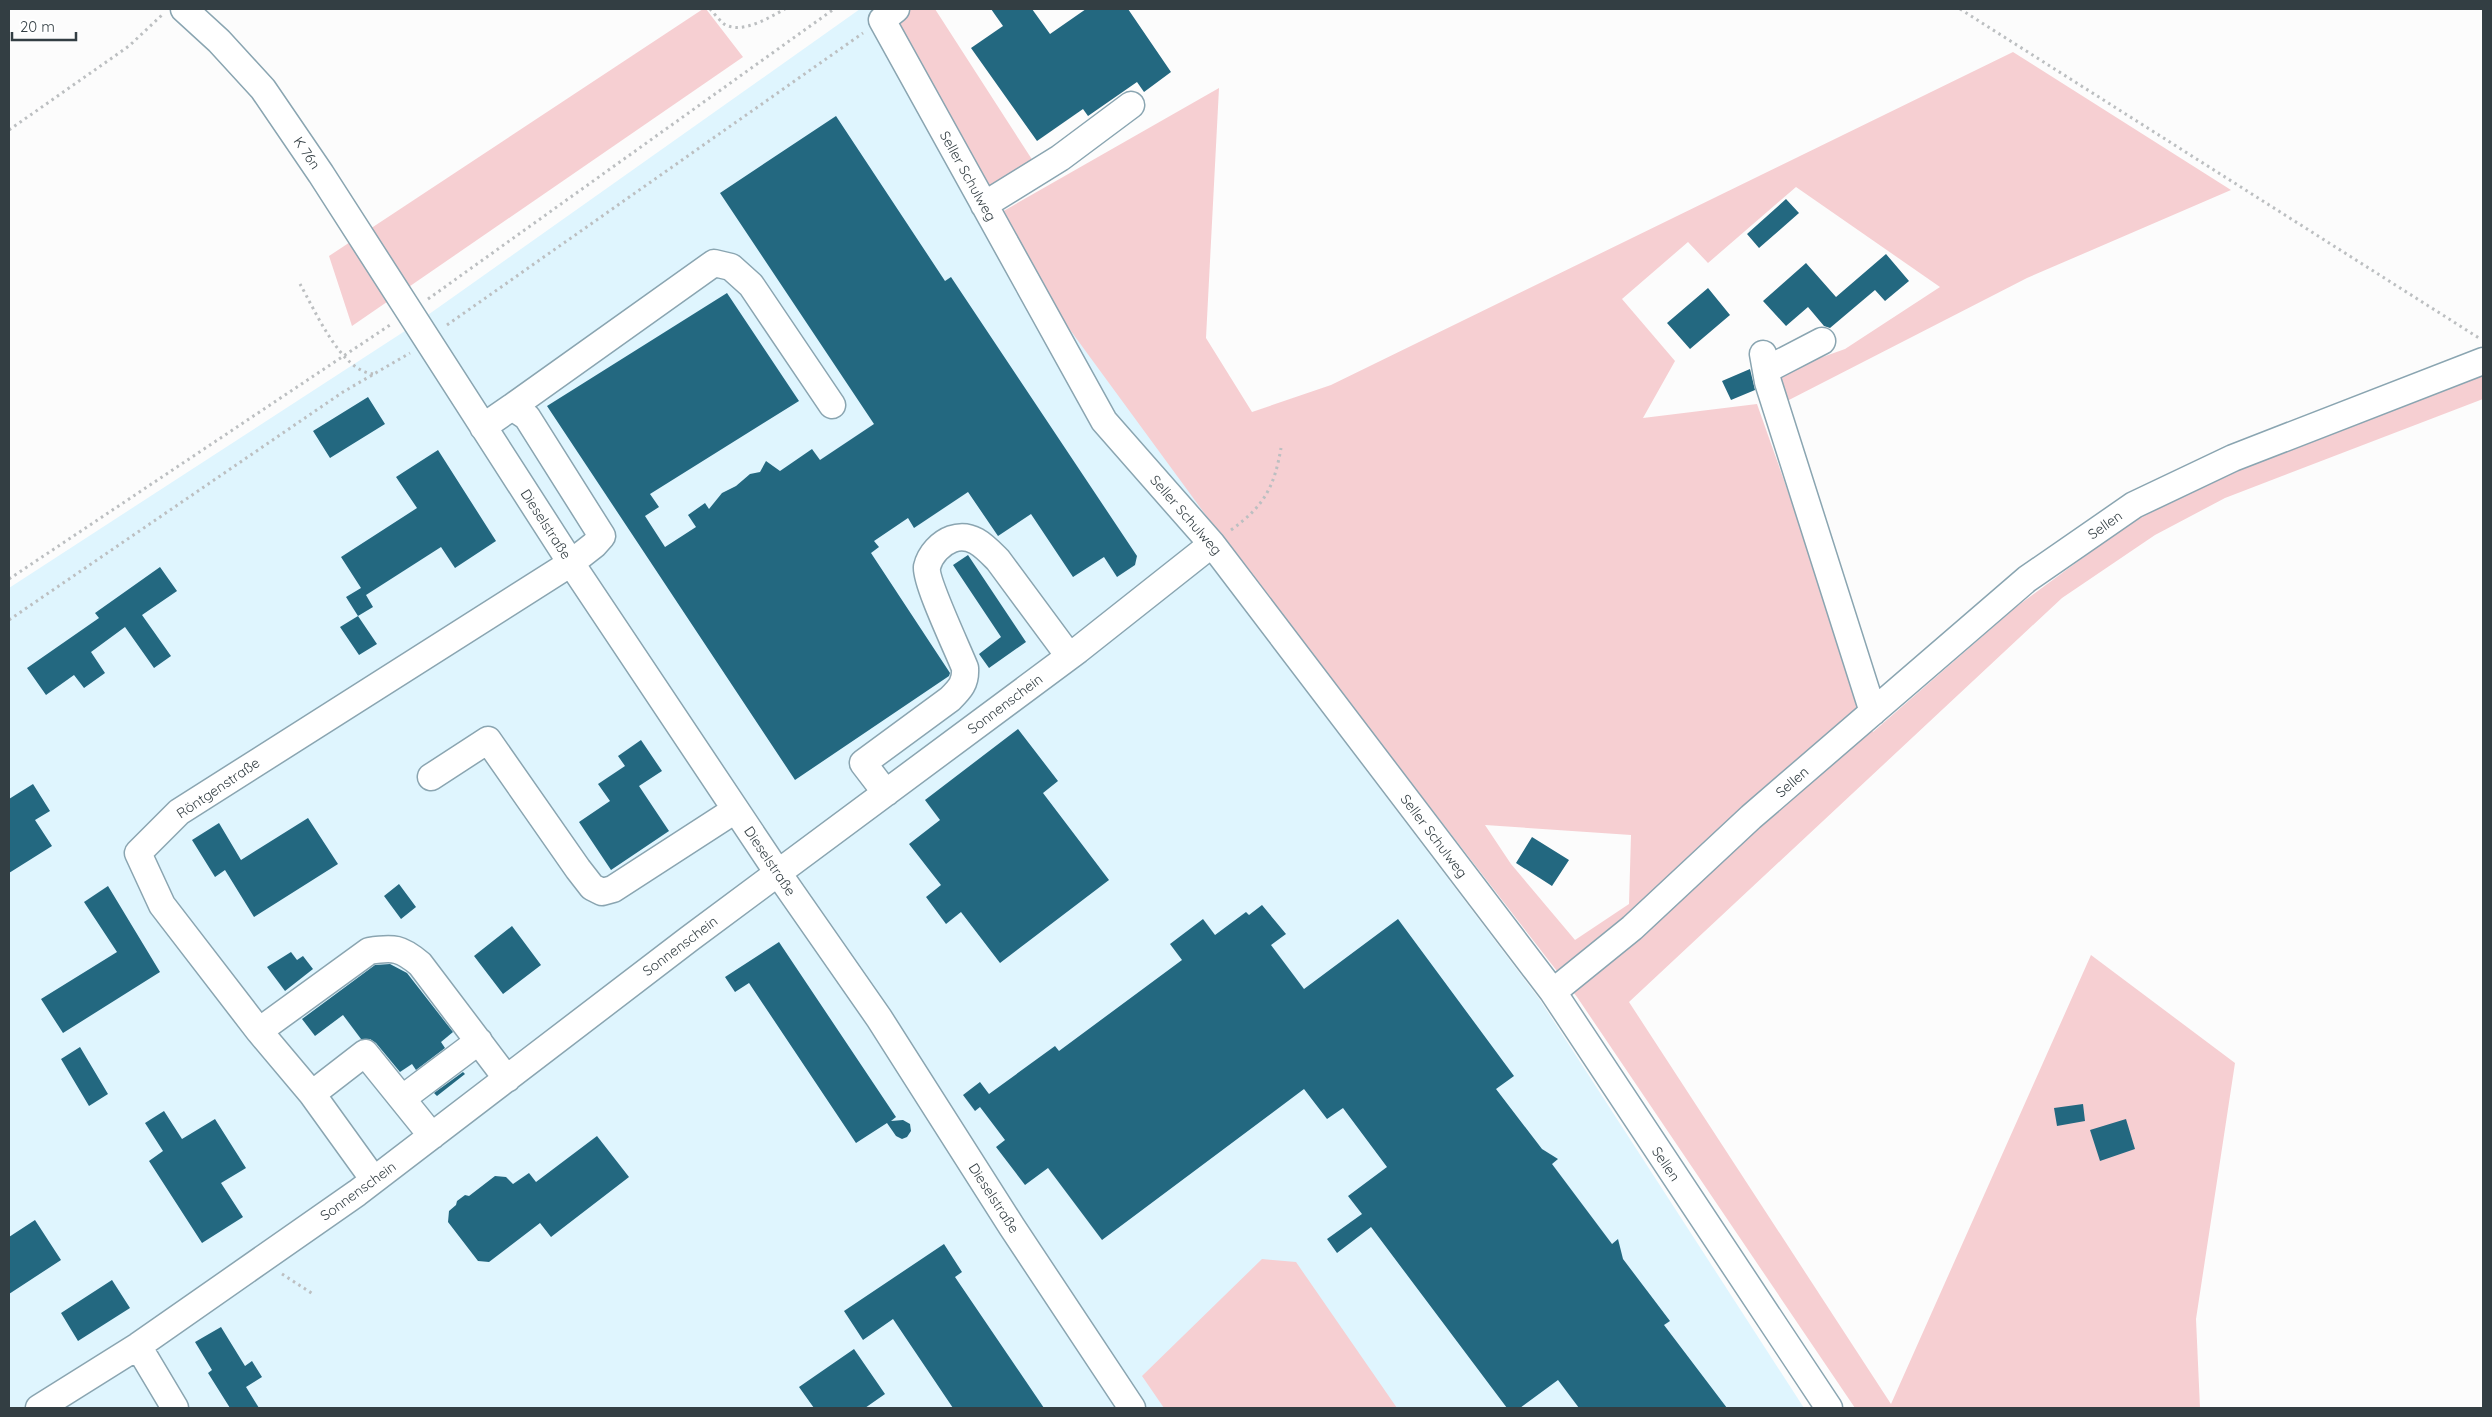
<svg xmlns="http://www.w3.org/2000/svg" width="2492" height="1417" font-family="Quicksand,sans-serif">
  <style>
    .built { fill: #dff5fe }
    .green { fill: #f6cfd2; fill-rule: evenodd }
    .building { fill: #236880 }
    .lines { fill: none; stroke-linecap: round; stroke-linejoin: round }
    .minor-casing { stroke: #8aa5b1; stroke-width: 29 }
    .path { stroke: #bcbfc1; stroke-width: 3; stroke-dasharray: 2.5 4; stroke-linecap: butt }
    .minor { stroke: #fff; stroke-width: 26 }
    .labels { text-anchor: middle; stroke-width: 5; stroke-linejoin: round; paint-order: stroke }
    .street-label { font-size: 14px; fill: #333e43; stroke: #fff }
  </style>
  <rect width="100%" height="100%" fill="#fcfcfc"/>
  <!-- built -->
  <path class="built" d="M860,9H878L1065,323L1233,546L1210,564L1540,1000L1804,1408H9V588L408,329Z"/>
  <!-- green -->
  <path class="green" d="M703,9H706L743,57L352,326L329,256Z
    M911,9H935L1033,161L985,189L895,22Z
    M2013,52L2231,190L2027,278L1787,401L1778,373L1845,349L1940,287L1796,187L1708,263L1688,242L1622,299L1675,361L1643,418L1757,404L1873,732L2016,607L2138,517L2218,474L2483,375V399L2225,498L2155,535L2062,598L1629,1002L1891,1404L2091,955L2235,1063L2196,1319L2200,1408H1855L1577,997L1235,555L1065,323L1000,213L1219,88L1206,338L1252,412L1331,385ZM1485,825L1631,835L1629,904L1575,940L1511,864Z
    M1262,1259L1296,1262L1397,1408H1164L1142,1376Z"/>
  <!-- building -->
  <path class="building" d="M991,9H1032L1050,34L1086,9H1128L1171,72L1144,92L1137,82L1088,116L1083,109L1037,141L971,48L1003,26Z
    M836,116L945,281L951,277L1137,556L1135,565L1117,577L1104,557L1073,577L1031,514L998,536L968,492L914,528L908,518L874,541L879,547L871,553L950,673L949,676L795,780L547,406L727,293L799,401L650,494L659,507L645,516L665,547L696,527L688,515L705,503L709,509L722,493L736,486L750,474L760,472L766,461L780,471L812,449L820,460L874,424L720,193Z
    M1786,199L1799,213L1759,248L1747,234Z
    M1886,254L1909,281L1885,301L1875,290L1830,328L1824,326L1808,307L1786,326L1763,301L1806,263L1836,297Z
    M1708,288L1730,315L1690,349L1667,323Z
    M1750,369L1755,390L1731,400L1722,381Z
    M368,397L385,424L330,458L313,431Z
    M438,450L496,541L455,568L441,547L366,595L373,607L358,616L377,644L359,655L340,627L358,616L346,597L361,588L341,557L417,508L396,477Z
    M968,555L1026,642L989,668L979,654L1001,637L953,565Z
    M160,567L177,591L142,615L171,656L154,668L125,627L91,652L105,673L84,688L74,675L46,695L27,668L99,618L95,613Z
    M1018,729L1058,781L1043,793L1109,880L1000,963L961,912L946,924L926,897L941,885L909,844L940,820L925,800Z
    M641,740L662,771L639,786L669,831L611,870L579,822L610,801L598,784L625,766L618,756Z
    M33,784L50,811L35,820L52,846L9,873V799Z
    M308,818L338,864L254,917L225,870L215,877L192,840L219,823L241,860Z
    M1532,837L1569,860L1552,886L1516,863Z
    M399,884L416,907L401,919L384,896Z
    M108,886L160,972L63,1033L41,999L117,952L84,902Z
    M1262,905L1286,934L1271,945L1304,989L1398,919L1514,1076L1496,1089L1542,1149L1558,1159L1552,1164L1612,1244L1618,1239L1623,1259L1670,1321L1664,1325L1727,1408H1579L1558,1380L1520,1408H1507L1371,1227L1337,1253L1327,1239L1362,1214L1348,1196L1387,1167L1343,1108L1327,1119L1304,1089L1102,1240L1048,1168L1025,1185L996,1147L1005,1140L980,1107L975,1111L963,1095L980,1082L989,1094L1055,1046L1059,1051L1182,960L1170,944L1203,919L1215,935L1246,912L1249,915Z
    M512,926L541,965L503,994L474,956Z
    M779,942L896,1117L891,1121L903,1120L910,1124L911,1131L907,1137L902,1139L896,1136L887,1123L856,1143L749,983L735,992L725,977Z
    M291,952L297,960L303,956L313,969L285,991L267,967Z
    M390,964L407,973L453,1032L441,1042L445,1048L416,1070L412,1064L400,1072L376,1043L370,1039H361L343,1015L315,1036L302,1019L375,965Z
    M80,1047L108,1094L89,1106L61,1059Z
    M463,1072L465,1074L437,1096L434,1093Z
    M2083,1104L2085,1121L2057,1126L2054,1108Z
    M164,1111L182,1139L215,1119L246,1168L221,1183L243,1217L202,1243L149,1161L163,1151L145,1123Z
    M2126,1119L2135,1149L2100,1161L2090,1130Z
    M597,1136L629,1177L551,1237L540,1223L489,1262L478,1261L448,1222L449,1211L456,1205L457,1201L465,1195L469,1196L495,1176L506,1177L513,1184L529,1173L536,1182Z
    M35,1220L61,1260L9,1294V1237Z
    M944,1244L962,1272L955,1277L1044,1408H953L893,1319L863,1340L844,1311Z
    M112,1280L130,1308L78,1341L61,1313Z
    M221,1327L245,1366L252,1361L262,1377L246,1387L259,1408H230L208,1373L212,1370L195,1342Z
    M854,1349L885,1394L865,1408H814L799,1387Z"/>
  <g class="lines">
    <!-- minor casing -->
    <g class="minor-casing">
      <path id="minor" d="M184,9L219,41L263,89L321,174L571,563L778,873L879,1018L1012,1227L1132,1408
        M896,9L882,20L1104,421L1212,544L1553,992L1829,1408
        M984,205L1060,158L1131,105
        M1763,354L1768,382L1873,712
        M1766,370L1822,341
        M512,407L714,263L731,267L751,285L832,405
        M431,777L488,740L578,869L592,887L602,892L613,889L735,810
        M886,793L863,763L950,699C960,689 966,683 965,668C958,650 925,581 927,567C930,554 941,543 952,539C972,532 985,547 998,560L1069,656
        M1553,992L1632,928L1751,817L2027,579L2134,505L2233,458L2483,361
        M259,1031L369,951C394,947 401,948 420,964L507,1079
        M312,1094L365,1053L432,1136
        M403,1098L479,1041
        M374,1180L312,1094L259,1031L162,905L138,853L179,812L571,563L594,545L602,536L527,417L512,407L483,427
        M138,1346L175,1408
        M39,1408L138,1346L357,1193L689,939L1078,650L1212,544"/>
    </g>
    <!-- path -->
    <path class="path" d="M710,9C714,13 719,20 724,24C742,35 770,17 785,9
      M1960,9L2479,338
      M9,130L129,46L162,15
      M300,284C315,310 341,372 374,374
      M428,299L834,9
      M447,325L863,33
      M1231,530C1264,506 1274,488 1281,448
      M9,579L390,325
      M9,620L343,392L410,353
      M282,1274L313,1294"/>
    <!-- minor -->
    <use href="#minor" class="minor"/>
  </g>
  <g class="labels">
    <!-- street labels -->
    <g class="street-label">
      <text transform="translate(307 153) rotate(56)" y="5">K 76n</text>
      <text transform="translate(968 176) rotate(61)" y="5">Seller Schulweg</text>
      <text transform="translate(1186 515) rotate(49)" y="5">Seller Schulweg</text>
      <text transform="translate(546 524) rotate(57)" y="5">Dieselstraße</text>
      <text transform="translate(2105 525) rotate(-35)" y="5">Sellen</text>
      <text transform="translate(1005 704) rotate(-37)" y="5">Sonnenschein</text>
      <text transform="translate(1792 782) rotate(-41)" y="5">Sellen</text>
      <text transform="translate(218 788) rotate(-34)" y="5">Röntgenstraße</text>
      <text transform="translate(1434 836) rotate(53)" y="5">Seller Schulweg</text>
      <text transform="translate(770 861) rotate(56)" y="5">Dieselstraße</text>
      <text transform="translate(680 946) rotate(-37)" y="5">Sonnenschein</text>
      <text transform="translate(1666 1164) rotate(56)" y="5">Sellen</text>
      <text transform="translate(358 1191) rotate(-36)" y="5">Sonnenschein</text>
      <text transform="translate(994 1198) rotate(57)" y="5">Dieselstraße</text>
    </g>
  </g>
  <!-- border -->
  <rect width="2492" height="1417" fill="none" stroke="#333e43" stroke-width="20"/>
  <!-- scale -->
  <path d="M12 32v8h64v-8" fill="none" stroke="#333e43" stroke-width="2.5"/>
  <text x="20" y="32" font-size="15" fill="#333e43" stroke="#ffffff" stroke-width="4" paint-order="stroke">20 m</text>
</svg>
